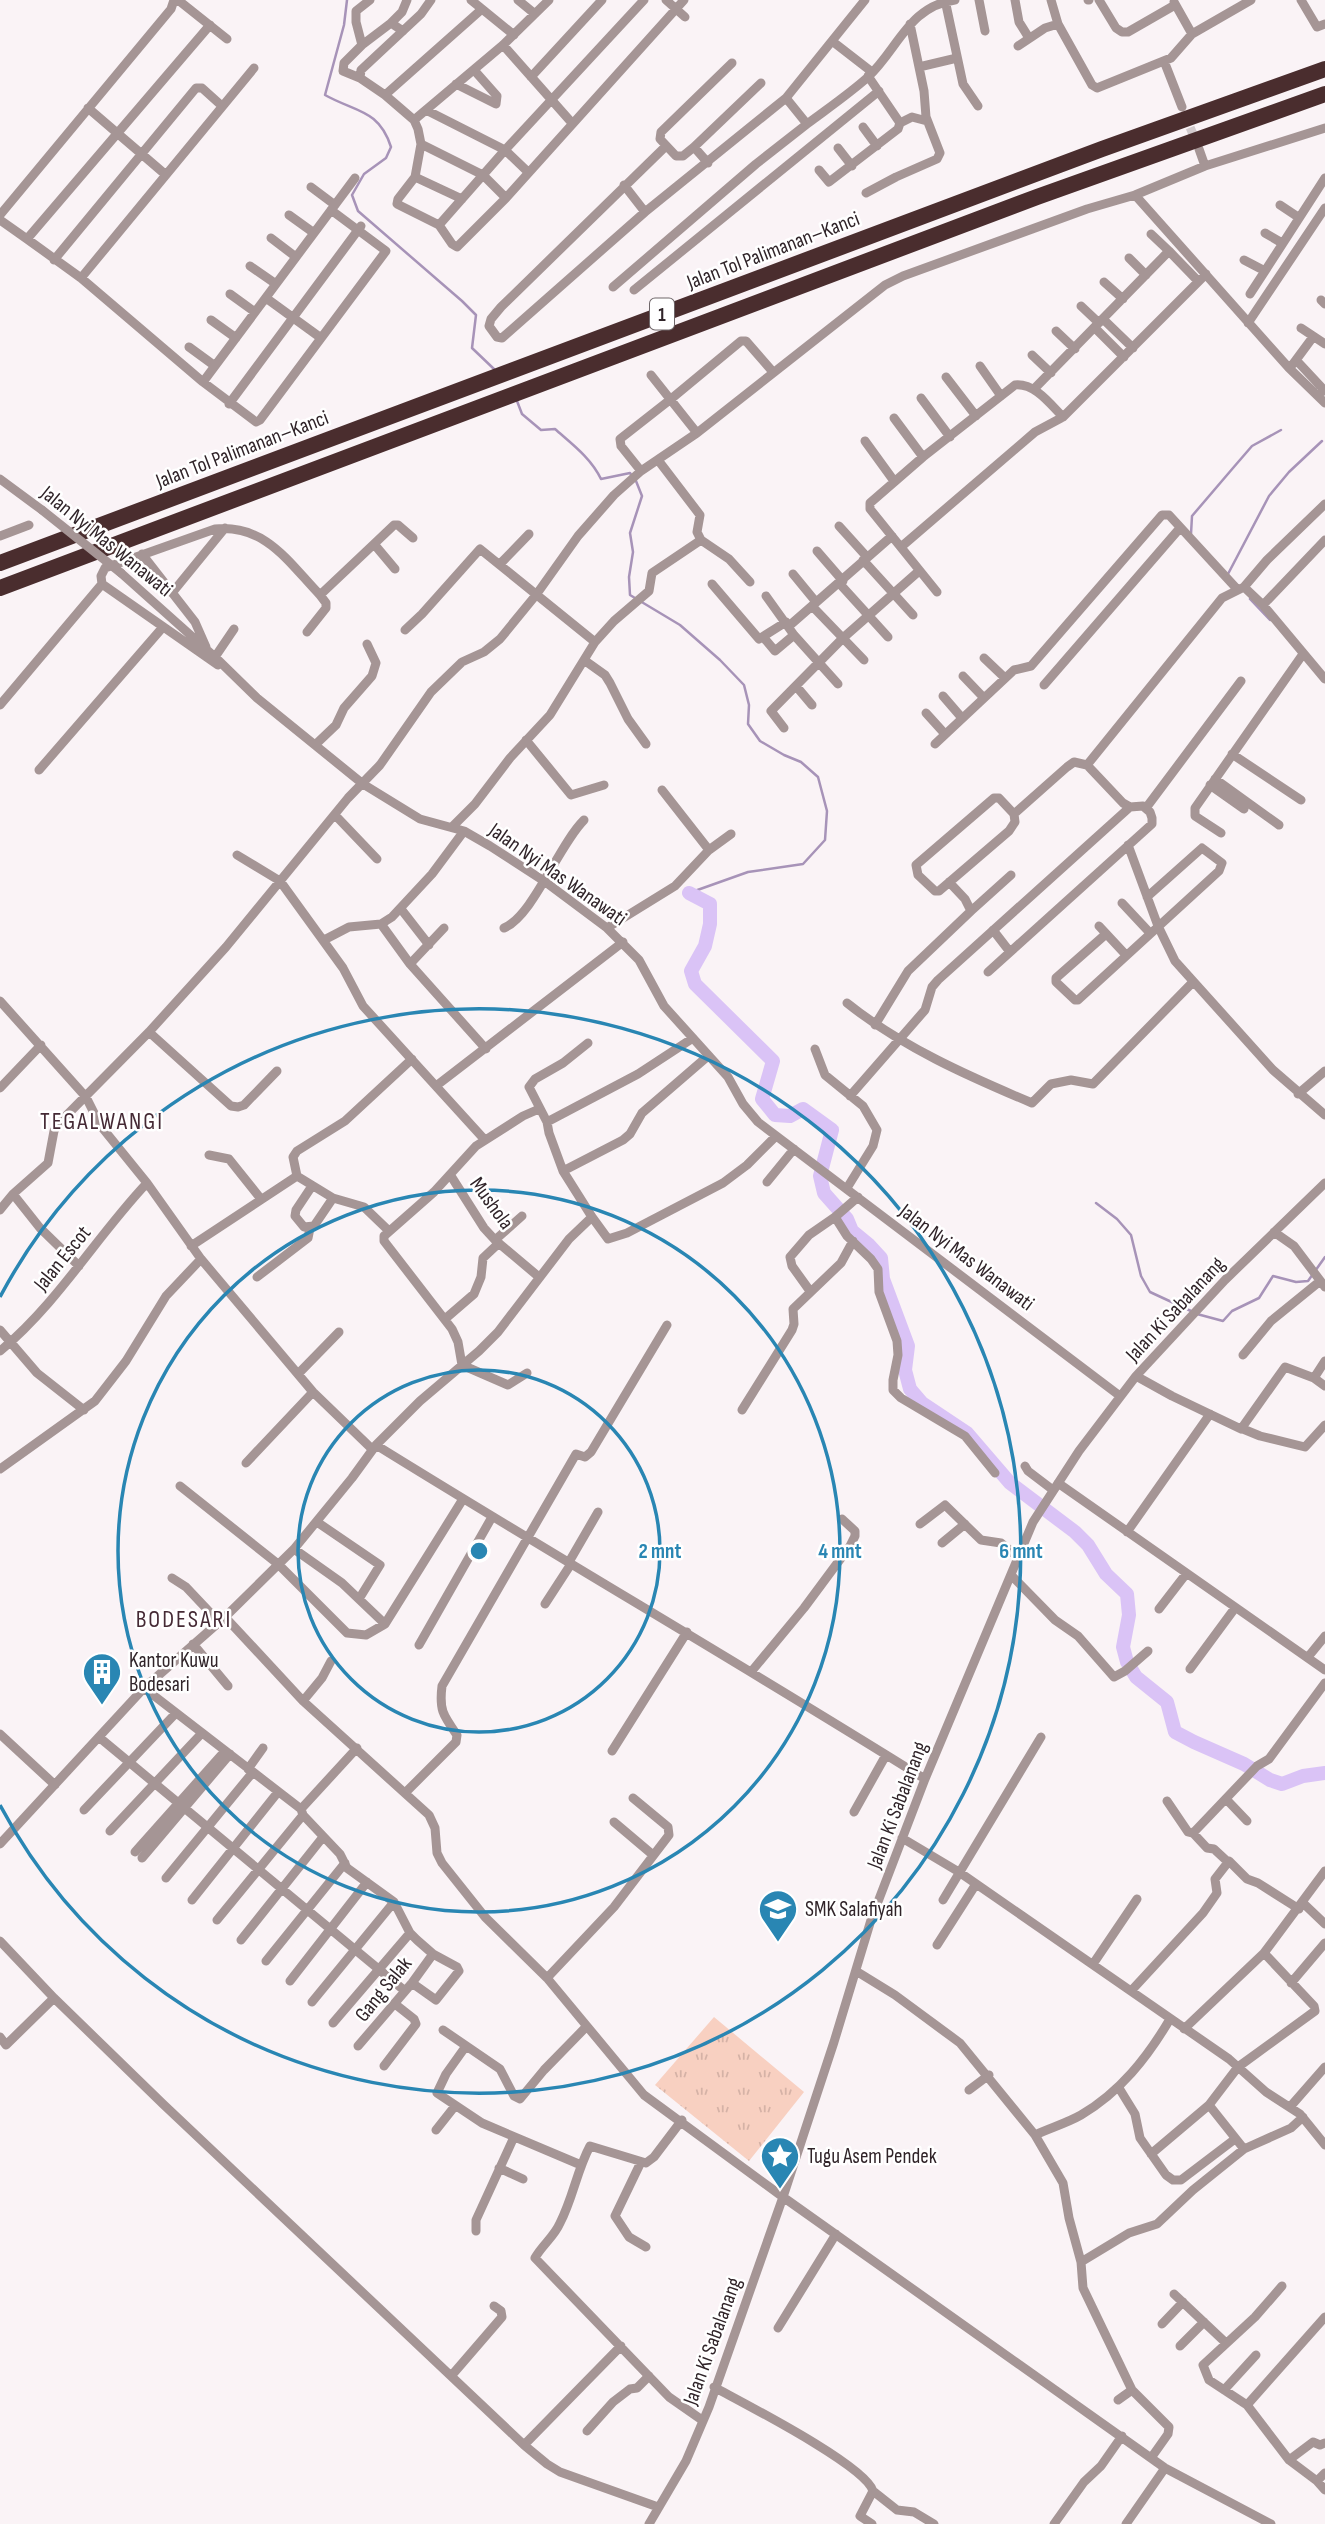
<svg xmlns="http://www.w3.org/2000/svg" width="1325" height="2524" font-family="'Sofia Sans Condensed',sans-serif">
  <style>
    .grass { fill: url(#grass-tufts) }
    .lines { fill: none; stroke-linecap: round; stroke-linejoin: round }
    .stream { stroke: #a793b8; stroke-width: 2.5 }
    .river { stroke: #dac3f6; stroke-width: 14 }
    .minor-tunnel { stroke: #d2cacd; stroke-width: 9; stroke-dasharray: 9 4.5; stroke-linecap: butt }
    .minor { stroke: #a59595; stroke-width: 9 }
    .motorway { stroke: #4a2d2e; stroke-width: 16 }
    .minor-bridge { stroke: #a59595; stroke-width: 9 }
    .ring { fill: none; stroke: #2986b3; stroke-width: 3.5 }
    .labels { text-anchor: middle; stroke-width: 5; stroke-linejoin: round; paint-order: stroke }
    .shield { fill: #fff; stroke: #6e6669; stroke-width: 2 }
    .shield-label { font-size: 19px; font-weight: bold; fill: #302429 }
    .street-label { font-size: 21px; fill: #302429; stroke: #fff }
    .poi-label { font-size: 21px; fill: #302429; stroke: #fff; text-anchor: start }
    .quarter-label { font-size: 24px; letter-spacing: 2px; fill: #452a35; stroke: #fff }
    .centre { fill: #2986b3; stroke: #fff; stroke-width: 3.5 }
    .ring-label { font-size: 21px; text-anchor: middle; font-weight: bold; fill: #2986b3; stroke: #fff; stroke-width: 5; stroke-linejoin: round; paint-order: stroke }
  </style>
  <defs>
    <pattern id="grass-tufts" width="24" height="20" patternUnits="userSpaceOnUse" patternTransform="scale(1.75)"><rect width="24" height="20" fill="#f8d0c1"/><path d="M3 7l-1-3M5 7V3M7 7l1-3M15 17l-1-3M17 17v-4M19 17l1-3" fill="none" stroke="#d5b2a6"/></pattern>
  </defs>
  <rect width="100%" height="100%" fill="#faf3f6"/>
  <!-- grass -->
  <path class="grass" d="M714,2017L804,2092L749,2161L655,2085Z"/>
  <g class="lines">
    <!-- stream -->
    <path class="stream" d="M347,0L344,25L325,95C355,112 379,109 391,147L386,158L364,174L352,195L358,211L462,301L476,315L472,348L494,369
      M517,401L522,414L541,430L555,429C572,444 591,458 601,479L630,473L632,476
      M636,481L642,496L630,533L633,552L629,577L630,595L680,625L720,660L744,685L749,705L748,724L760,741L784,755L801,762L818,777L827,811L825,840L803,864L748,872L689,893
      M1191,534L1192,516L1233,468L1252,446L1281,430
      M1228,574L1269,496L1289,472L1322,441
      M1250,599L1270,620
      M1096,1203L1117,1219L1131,1235L1141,1276L1150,1292L1191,1311
      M1197,1314L1223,1321L1232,1311L1259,1298L1273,1276L1296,1282L1308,1281L1325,1257"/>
    <!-- river -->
    <path class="river" d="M689,893L710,904V924L705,946L691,971L695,984L773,1061L762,1099L775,1115L790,1116L803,1109L832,1130L820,1176L824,1193L847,1219L852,1231L869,1245L881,1258L883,1279L908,1346L905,1370L910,1389L922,1403L967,1433L1010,1483L1075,1532L1088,1545L1106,1574L1127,1594L1129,1615L1123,1647L1127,1662L1136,1677L1167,1702L1175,1732L1194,1742L1244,1764L1270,1780L1282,1784L1303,1776L1325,1773"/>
    <!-- minor-tunnel -->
    <path class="minor-tunnel" d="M1185,115L1197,144"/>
    <!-- minor -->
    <path class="minor" d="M178,0L227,39
      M370,0L356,11V22L362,45L391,23L403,31
      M471,0L514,35
      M518,0L535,14
      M666,0L685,17
      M945,0L963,84L978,106
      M979,0L985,31
      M1015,0L1019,22L1029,38
      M1051,0L1058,24L1092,85L1097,88L1171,58L1192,34L1251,0
      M1088,0H1089
      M1099,0L1116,28L1122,32H1128L1175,5
      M1301,0L1317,27L1325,24
      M1174,2L1192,34
      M391,23L402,12L407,0
      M832,41L872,72
      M362,45L344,63L343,71L360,78L385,95L414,120L418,129L421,144L415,177L398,199L397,204L439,225L452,244L457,247L506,198L684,0
      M503,45L572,123
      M1018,46L1045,28L1058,24
      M1164,61L1182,107
      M732,63L661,132L660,139L676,156H683L694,147L761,83
      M919,67L957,58
      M868,76L900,123
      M531,77L602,0
      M360,78L361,70L421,14L431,0
      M456,84L496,104L497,96L474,70
      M385,95L482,9
      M786,98L807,124C827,109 849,94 868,77C898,49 909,6 955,0
      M88,108L166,175
      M426,110L505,150L528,172
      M414,120L503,45L549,0
      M863,127L877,146
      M421,144L483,175L506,198
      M665,147L501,307L491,319L489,326L497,337L502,338L645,212L786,98L865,0
      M694,147L708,163
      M838,148L852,166
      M1199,149L1205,166
      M819,170L829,182L898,129L900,123L912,117L927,121
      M415,177L462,199
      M624,185L645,212
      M311,187L335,205
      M866,193L896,177L937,159L940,153L926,117L924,91L910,24
      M1135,195L1289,368L1325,403
      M1280,205L1298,217
      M0,215L171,9L174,0
      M289,215L314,233
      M0,220L27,239L210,25
      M439,225L505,150L644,0
      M1265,233L1282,243
      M1151,234L1169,251
      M271,238L296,257
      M27,239L81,278L254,68
      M1129,258L1146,275
      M54,260L196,88H202L222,106
      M1244,260L1265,271L1325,178
      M250,266L276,284
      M81,278L203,382L256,422L260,420L386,251L331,210
      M1104,282L1123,299
      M613,287L756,164L807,124
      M634,290L879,91
      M230,294L255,312
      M1250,294L1265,271
      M266,298L321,338
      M1321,300L1325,304
      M1081,306L1099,323
      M1103,319L1133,348
      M211,320L236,338
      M1248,323L1325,208
      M1095,328L1124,357
      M1301,328L1325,344
      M1056,331L1075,349
      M189,347L215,366
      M1032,355L1051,373
      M1297,361L1325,391
      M1293,364L1313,337
      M980,366L1001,396
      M651,375L697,433
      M946,377L976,416
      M203,382L355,178
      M1034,389L1169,251L1198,281
      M921,398L950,437
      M229,404L361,226
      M894,418L923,457
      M865,441L894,481
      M641,471L621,446L620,439L671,399L741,341H746L773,372
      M0,479L42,510
      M839,526L867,557
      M0,536L29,525
      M701,540L729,559L750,582
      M1325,540L1263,605L1325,679
      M374,544L394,525H398L413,538
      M901,547L1035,432L1063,417L1206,274
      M817,551L843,581
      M142,554L195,622L206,647
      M863,560L913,615
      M500,564L529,534
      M121,573L215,657L257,698L363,784L420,819L464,831L490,846L544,881L607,928L639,960L664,1006L728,1077L743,1104L758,1122L1120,1396
      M793,574L816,602
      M839,583L888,637
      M102,584L218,665
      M712,584L759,639L786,622
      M1244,587L1263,605
      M937,592L870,509V503L923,457L1015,385C1035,383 1050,404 1063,417
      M172,593L225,528
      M320,595L374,544L395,569
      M766,596L794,635L838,684
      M812,606L864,660
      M789,626L892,536
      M405,630L422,614L480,549L595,642
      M764,638L775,651L794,635
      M215,657L234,629
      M984,658L1005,678
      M584,660L605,675L610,683L628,719L646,744
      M963,676L984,698
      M1044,685L1180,528
      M796,686L812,705
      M943,696L962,718
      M0,705L102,584L101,576L105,568L215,529C266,524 289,563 320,595L326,603V608L307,632
      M926,713L945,734
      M784,728L771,711L843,638L919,571
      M526,740L571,795L604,785
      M935,744L1014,670L1031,666L1162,515H1169L1237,589
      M315,745L336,725L344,708L372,676L376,663L367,644
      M1232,754L1301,800
      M39,770L163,627
      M1215,779L1279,825
      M1210,785L1244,809
      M662,790L709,850
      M1146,808L1241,681
      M1014,814L999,798H994L916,865L918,875L935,891H939L1009,831L1015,822L1014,814L1067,767L1074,762L1087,765L1222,598L1244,587L1267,560L1325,504
      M335,815L377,859
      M452,827L475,804L510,758L550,715L595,642L614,621L649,591L652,573L701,540L697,532L700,515L658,460
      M1221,833L1195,816V808L1303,654
      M1128,845L1158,926L1175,961L1273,1070L1325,1115
      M237,855L280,881L343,968L363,1006L484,1139
      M1122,903L1150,933
      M401,909L429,945
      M971,911L1011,875
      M381,924L410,964L486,1049
      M1099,926L1126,955
      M504,928C533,916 558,846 584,820
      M607,928L675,886L709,850L731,834
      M993,930L1010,952
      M1106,934L1056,978V982L1075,1000H1078L1219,871L1222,863L1202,848L1147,897
      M324,940L349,927L381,924L392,917L432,874L464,831
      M410,964L444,928
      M988,972L1152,824V818L1150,812L1143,806L1130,807L1123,803L1087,765
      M0,1001L86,1097L100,1125L147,1183L201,1259L313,1392L372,1449
      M847,1003C902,1047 968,1076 1032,1103L1051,1084L1071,1080L1093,1084L1193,982
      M875,1025L908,971L971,911L965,899L949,882
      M149,1032L231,1106L238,1107L244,1105L277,1071
      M588,1043L563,1063L535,1079L529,1087L547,1122L549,1133L563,1171L592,1217L608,1239L627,1233L723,1183L747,1165L776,1136
      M815,1049L825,1075L863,1106L877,1130L873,1146L847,1188
      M436,1086L623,942
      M0,1088L41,1045
      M1298,1094L1325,1071
      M850,1096L925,1010L932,987L938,980L1130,807
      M547,1122L638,1074L693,1038
      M209,1155L229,1159L261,1199
      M563,1171L623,1140L630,1134L642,1113L708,1056
      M451,1176L484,1228L495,1240L539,1277
      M767,1182L794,1149
      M312,1186L296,1210L295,1216L304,1227L314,1226L333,1198
      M13,1194L40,1228L79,1266
      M858,1197L835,1217L847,1236L871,1259L878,1269L879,1292L897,1341L898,1355L893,1380V1390L901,1398L965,1436L995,1473
      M0,1210L13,1194L48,1163L54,1131L58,1124L149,1032L226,947L348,798L380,765L431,692L462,662L484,652L500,639L536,595L578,536L614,495L641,471L697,433L885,285L903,276L1087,209L1135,195L1205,166L1325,128
      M389,1231L364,1207L333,1198L297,1176L293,1157L297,1151L345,1121L412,1059
      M1274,1232L1294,1246L1325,1287
      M495,1240L522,1216
      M191,1246L297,1176
      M257,1277L308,1238L310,1228
      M810,1291L792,1266L790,1257L809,1235L835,1217
      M445,1319L474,1294L481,1277L483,1258L499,1243
      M0,1330L37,1373L84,1410
      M0,1351C58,1303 96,1237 147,1183
      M1243,1355L1271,1321L1319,1282
      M462,1365L458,1342L452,1329L384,1241V1236L434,1192L476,1146L523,1116L539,1109
      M462,1365L508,1385L527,1373
      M298,1374L339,1332
      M1136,1376L1172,1396L1241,1429L1285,1367L1314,1378L1325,1386
      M1314,1378L1325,1361
      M742,1410L792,1330L794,1324L793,1309L841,1263L853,1241
      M1243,1429L1260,1436L1305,1447L1325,1425
      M376,1445C558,1558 743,1665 925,1779
      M246,1463L313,1392
      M1025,1466L1028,1471L1053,1490
      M0,1469L95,1401L126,1361L166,1296L201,1259
      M1058,1483L1325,1670
      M180,1486L278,1564L347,1633L366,1635L385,1624L463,1499
      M317,1522L380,1565L359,1599
      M920,1524L945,1505L981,1540L1001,1543L1018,1557
      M1127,1532L1210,1414
      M942,1543L965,1524
      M294,1549L342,1583L385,1624
      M569,1562L598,1512
      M1011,1575L1055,1620L1078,1636L1114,1677L1125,1671L1148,1651
      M172,1578L186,1587L219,1622
      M545,1604L571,1564
      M1159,1609L1186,1574
      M225,1617L303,1701L429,1815L435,1828L437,1853L442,1863L485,1917L547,1978L644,2095L783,2197L1165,2468L1271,2524
      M193,1644L228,1686
      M419,1645L492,1517
      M1308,1657L1325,1636
      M1190,1669L1235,1608
      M751,1672L804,1608L850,1546L855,1536V1531L842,1519
      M144,1688L301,1809L303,1815L340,1854L347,1868L394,1902L410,1933L417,1940L433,1954L457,1967L459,1971L436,2000L412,1983
      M303,1701L322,1678L331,1661
      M0,1734L55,1785
      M100,1738L405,1991
      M612,1751L687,1632
      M248,1769L263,1748
      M405,1793L456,1742L457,1735C443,1715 439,1710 442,1686L576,1454L585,1457L591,1452L667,1325
      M1226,1799L1247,1821
      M1167,1801L1188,1832L1192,1833L1195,1831L1257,1766L1269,1759L1325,1683
      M301,1809L357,1748
      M84,1810L176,1713
      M854,1812L886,1755
      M614,1822L653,1855
      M110,1831L202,1733
      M1193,1833L1207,1848L1214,1849L1228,1862
      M902,1838L959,1872L1229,2059L1266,2092L1300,2114L1325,2145
      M0,1844L144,1688L225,1617L294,1549L352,1478L376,1445L420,1401L479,1351L498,1332L569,1239L592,1217
      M135,1852L225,1751
      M142,1858L230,1754
      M166,1878L253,1772
      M192,1900L278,1792
      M943,1900L1041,1737
      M1303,1903L1325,1924
      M217,1920L303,1815
      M241,1940L323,1837
      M0,1941L54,1998L163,2104L524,2445L547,2464L560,2472L658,2507
      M937,1945L976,1884
      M266,1961L345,1863
      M1093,1964L1137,1899
      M856,1971L895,1995L960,2043L1035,2135L1063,2183L1069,2218L1081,2262L1083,2288L1132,2390L1169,2427L1168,2434L1151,2458
      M547,1978L614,1907L669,1835L668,1827L633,1798
      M290,1981L367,1882
      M1291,1983L1325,1943
      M1131,1991L1203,1913L1217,1893L1215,1879L1229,1861L1247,1879L1258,1883L1299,1909
      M312,2002L394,1902
      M333,2023L410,1933
      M1184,2029L1264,1953L1325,1871
      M443,2030L500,2069L514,2096L520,2099L544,2070L586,2027
      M0,2037L6,2045L54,1998
      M358,2046L412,1983L433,1954
      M466,2046L446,2074L437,2093L482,2123L581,2165
      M384,2066L416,2024L414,2019L395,2004
      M1119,2088L1135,2114L1140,2138L1166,2175L1173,2180H1181L1235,2139
      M969,2090L989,2075
      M1209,2105L1244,2149
      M1290,2107L1325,2067
      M682,2120L654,2157L646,2163L590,2146C577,2170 573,2198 560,2223C554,2237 542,2245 535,2258L669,2397L702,2420
      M436,2130L455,2106
      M1035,2135C1050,2128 1067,2123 1081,2115C1120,2092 1147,2058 1170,2019
      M1151,2154L1209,2105L1238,2067L1315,2011L1314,2006L1264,1953
      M641,2162L615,2216L629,2237L646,2247
      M499,2168L523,2179
      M476,2231V2220L514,2137
      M1081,2262L1129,2233L1157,2224L1193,2190L1244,2149L1291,2128L1303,2117
      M1282,2286L1255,2317L1203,2365L1209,2380L1247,2405L1289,2460L1317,2481
      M1174,2294L1226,2343
      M1162,2324L1183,2302
      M778,2328L836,2234
      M1180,2346L1204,2322
      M452,2375L502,2317L501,2311L494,2306
      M714,2387C743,2403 865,2465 873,2491L860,2516L872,2524
      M1224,2390L1256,2355
      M1118,2400L1132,2390
      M1247,2405L1325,2317
      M587,2431L613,2402L630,2389L637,2388L649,2376
      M524,2445L621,2346
      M1289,2460L1313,2442L1320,2445L1325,2443
      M1325,2473L1317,2481L1325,2490
      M873,2491L897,2510L914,2512L934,2524
      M649,2524L686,2461L709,2407L783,2197L834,2042L871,1920L925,1779L1033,1522L1079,1451L1136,1376L1225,1280L1325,1183
      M1054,2524L1084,2482L1101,2466L1122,2436
      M1126,2524L1165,2468"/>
    <!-- motorway -->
    <path class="motorway" d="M0,563L1102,149L1325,69
      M0,588L1037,197L1325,94"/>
    <!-- minor-bridge -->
    <path class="minor-bridge" d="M42,510L121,573"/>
  </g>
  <!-- distance rings -->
  <g class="ring">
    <circle cx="479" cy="1551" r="181"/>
    <circle cx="479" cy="1551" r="361"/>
    <path d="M0 1297A542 542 0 1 1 0 1805"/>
  </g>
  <!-- icons -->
  <defs>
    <g id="building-pin" transform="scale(2.0125)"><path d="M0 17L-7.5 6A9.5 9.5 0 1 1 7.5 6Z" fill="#2986b3" stroke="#fff"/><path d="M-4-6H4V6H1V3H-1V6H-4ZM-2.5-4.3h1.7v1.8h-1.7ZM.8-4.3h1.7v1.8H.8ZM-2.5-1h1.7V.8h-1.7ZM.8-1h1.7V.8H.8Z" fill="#fff"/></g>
    <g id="school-pin" transform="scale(2.0125)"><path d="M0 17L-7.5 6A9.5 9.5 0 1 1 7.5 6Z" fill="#2986b3" stroke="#fff"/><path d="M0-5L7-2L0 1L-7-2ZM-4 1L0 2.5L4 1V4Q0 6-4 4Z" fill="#fff"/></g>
    <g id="sight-pin" transform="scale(2.0125)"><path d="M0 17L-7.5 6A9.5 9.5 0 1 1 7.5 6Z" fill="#2986b3" stroke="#fff"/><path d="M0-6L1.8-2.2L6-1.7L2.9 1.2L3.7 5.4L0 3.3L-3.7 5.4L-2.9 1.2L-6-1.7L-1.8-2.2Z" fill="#fff"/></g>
  </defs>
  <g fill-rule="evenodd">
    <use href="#building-pin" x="102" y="1672"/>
    <use href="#school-pin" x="778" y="1909"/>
    <use href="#sight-pin" x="780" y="2156"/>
  </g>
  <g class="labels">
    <!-- shield labels -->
    <rect class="shield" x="650" y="298.5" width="24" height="31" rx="5"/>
    <g class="shield-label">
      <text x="662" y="321">1</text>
    </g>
    <!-- street labels -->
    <g class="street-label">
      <text transform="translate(773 250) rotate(-21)" y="7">Jalan Tol Palimanan–Kanci</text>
      <text transform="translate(242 449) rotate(-21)" y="7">Jalan Tol Palimanan–Kanci</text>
      <text transform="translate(107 541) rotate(39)" y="7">Jalan Nyi Mas Wanawati</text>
      <text transform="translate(558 874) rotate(35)" y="7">Jalan Nyi Mas Wanawati</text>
      <text transform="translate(492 1203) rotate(54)" y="7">Mushola</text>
      <text transform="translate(967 1257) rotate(37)" y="7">Jalan Nyi Mas Wanawati</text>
      <text transform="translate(62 1258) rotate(-51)" y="7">Jalan Escot</text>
      <text transform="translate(1175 1309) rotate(-47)" y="7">Jalan Ki Sabalanang</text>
      <text transform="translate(897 1805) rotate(-69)" y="7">Jalan Ki Sabalanang</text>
      <text transform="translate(383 1989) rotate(-51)" y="7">Gang Salak</text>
      <text transform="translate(712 2341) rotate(-70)" y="7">Jalan Ki Sabalanang</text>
    </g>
    <!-- poi labels -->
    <g class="poi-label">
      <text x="129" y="1667">Kantor Kuwu<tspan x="129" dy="24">Bodesari</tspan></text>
      <text x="805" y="1916">SMK Salafiyah</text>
      <text x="807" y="2163">Tugu Asem Pendek</text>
    </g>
    <!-- quarter labels -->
    <g class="quarter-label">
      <text x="102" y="1129">TEGALWANGI</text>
      <text x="184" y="1627">BODESARI</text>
    </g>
  </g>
  <circle cx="479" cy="1551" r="10" class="centre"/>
  <g class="ring-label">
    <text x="660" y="1558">2 mnt</text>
    <text x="840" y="1558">4 mnt</text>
    <text x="1021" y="1558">6 mnt</text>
  </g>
</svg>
